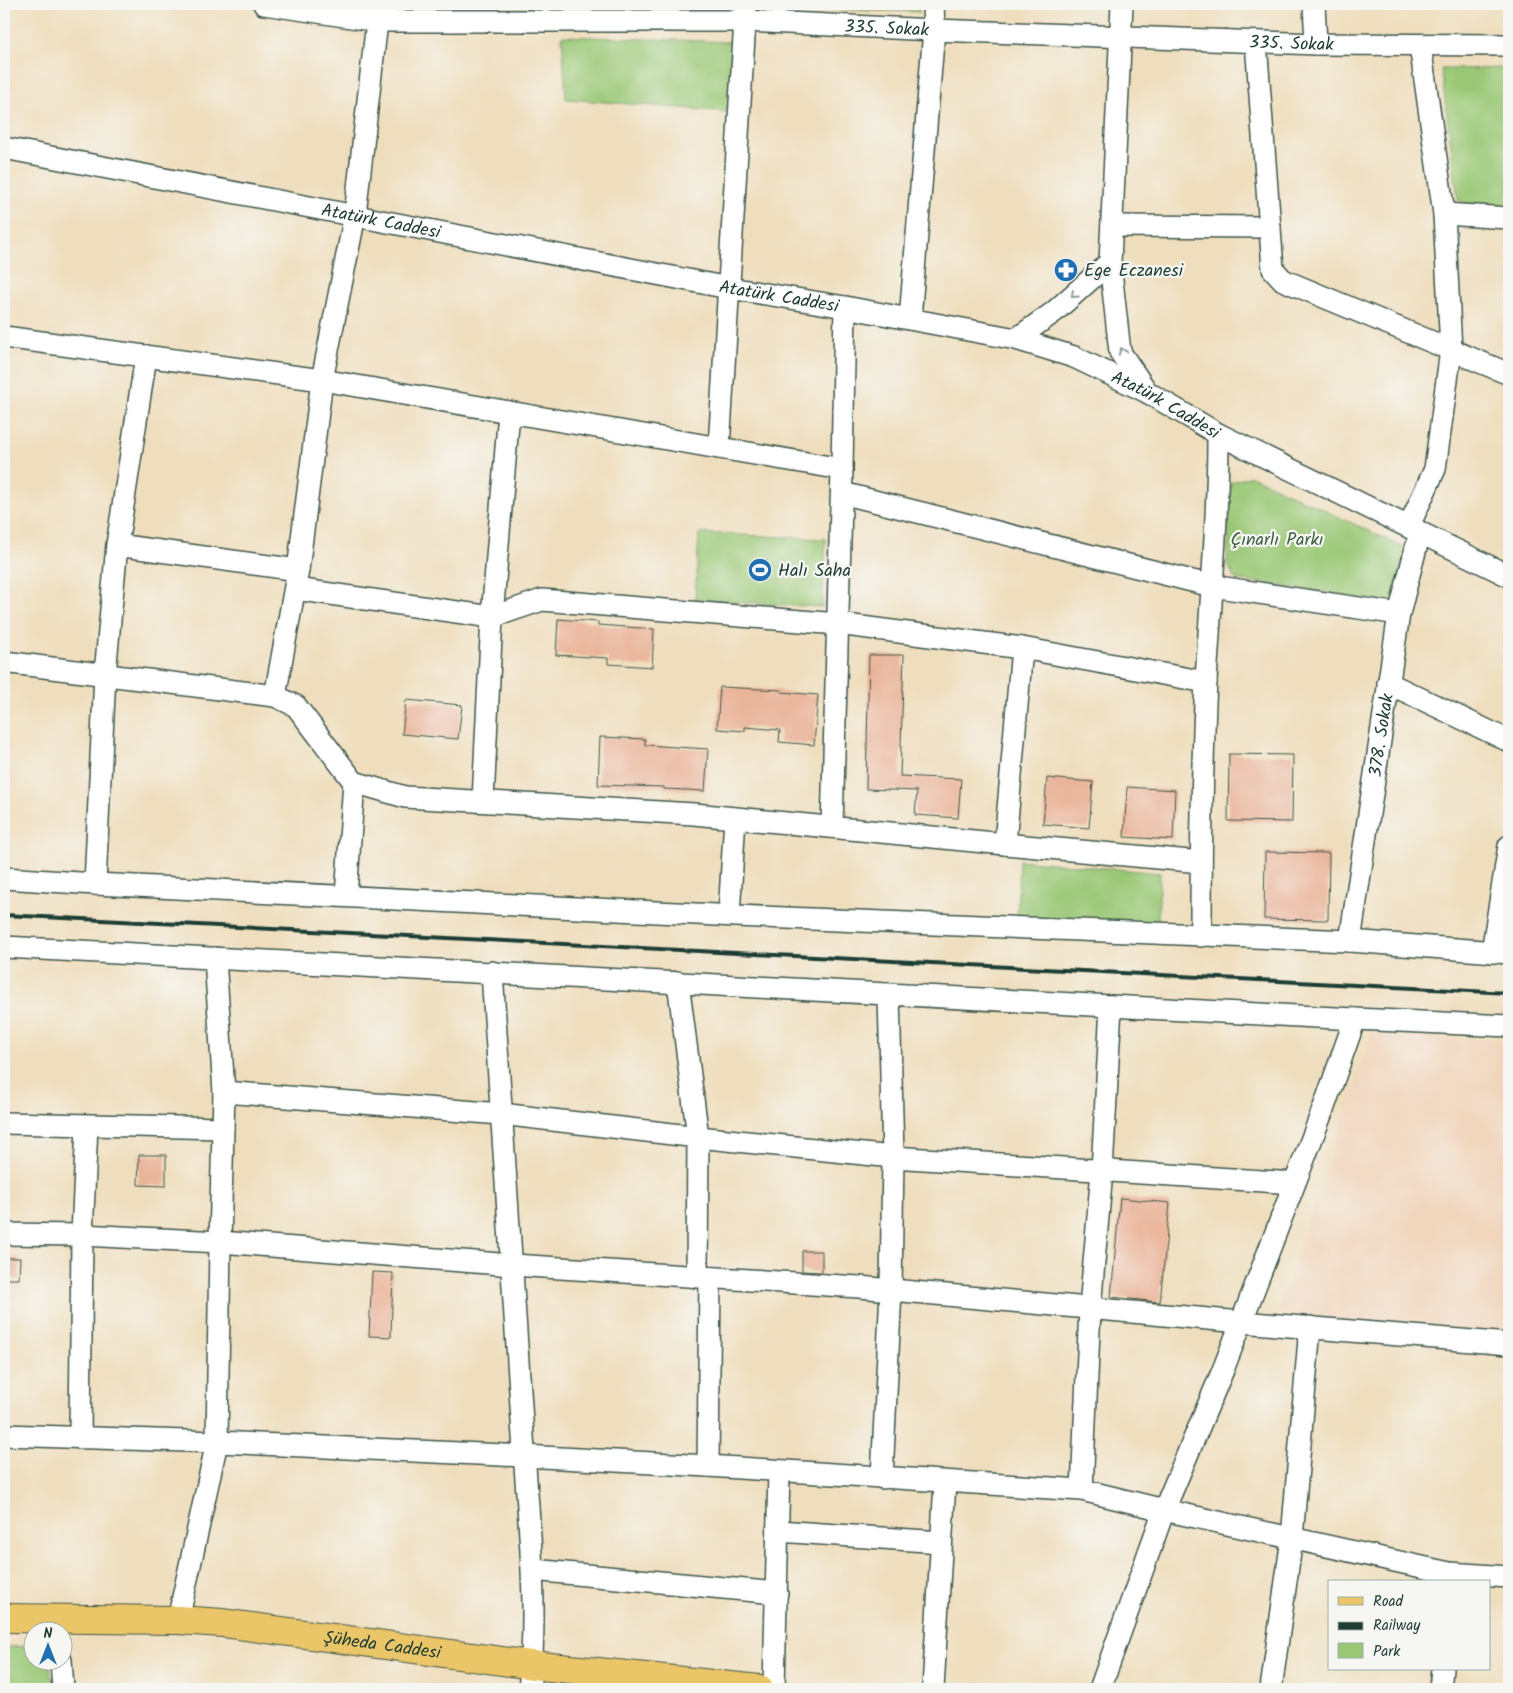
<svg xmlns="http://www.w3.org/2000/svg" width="1513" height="1693" font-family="Kalam,sans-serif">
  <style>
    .built { fill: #f1d5bc }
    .green { fill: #9ac775; stroke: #5c8254 }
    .building { fill: #eab499 }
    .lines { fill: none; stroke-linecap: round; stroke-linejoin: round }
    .minor-casing { stroke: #3e5549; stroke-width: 24 }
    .major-casing { stroke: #3e5549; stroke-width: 30 }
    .minor { stroke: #fff; stroke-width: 21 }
    .major { stroke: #eac669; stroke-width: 28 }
    .rail { stroke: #1f3d34; stroke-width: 4 }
    .oneway { stroke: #8f9e9a }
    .labels { text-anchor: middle; stroke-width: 4.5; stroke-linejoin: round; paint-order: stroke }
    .street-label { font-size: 18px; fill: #1f3d34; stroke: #f6f6f2 }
    .poi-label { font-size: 18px; fill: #1f3d34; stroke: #f6f6f2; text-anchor: start }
    .park-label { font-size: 18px; fill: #3e6044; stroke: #f6f6f2 }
  </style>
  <rect width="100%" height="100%" fill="#f6f6f2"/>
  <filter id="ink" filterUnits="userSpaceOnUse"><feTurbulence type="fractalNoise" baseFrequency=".02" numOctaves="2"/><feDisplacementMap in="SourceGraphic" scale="10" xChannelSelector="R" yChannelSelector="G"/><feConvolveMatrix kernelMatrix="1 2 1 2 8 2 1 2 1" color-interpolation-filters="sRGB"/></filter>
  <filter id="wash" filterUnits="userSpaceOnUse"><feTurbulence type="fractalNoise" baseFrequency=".0096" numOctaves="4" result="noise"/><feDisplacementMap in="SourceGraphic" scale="20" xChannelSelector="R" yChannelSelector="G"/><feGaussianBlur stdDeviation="1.12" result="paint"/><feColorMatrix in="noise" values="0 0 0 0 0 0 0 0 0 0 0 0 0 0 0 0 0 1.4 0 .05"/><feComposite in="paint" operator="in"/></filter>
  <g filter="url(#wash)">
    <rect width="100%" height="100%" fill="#efdebd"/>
    <!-- built -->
    <path class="built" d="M1373,1032L1509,1040V1337L1385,1328L1277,1313Z"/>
    <!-- green -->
    <path class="green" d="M761,4H914L920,12L761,8Z
      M562,36L733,42L730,112L566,99Z
      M1509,68V210L1476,207L1458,200L1441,69Z
      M1252,476L1407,549L1391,603L1235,579L1227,563L1231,482Z
      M699,533L826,539L822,607L695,600Z
      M1019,860L1160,873L1158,927L1017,924Z
      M32,1646V1660L50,1661L52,1689H4V1647Z"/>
    <g id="blocks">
      <!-- building -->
      <path class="building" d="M558,619L598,622V625L654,629L652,667L608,664V658L556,655Z
        M869,655H904L900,776L961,779L958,818L915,815L917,791L866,789Z
        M720,687L781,690V692L818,695L814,745L779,742L780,730L745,727V731L717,729Z
        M406,700L462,705L458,739L402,734Z
        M600,737L645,739V745L708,749L705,791L664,789V787L598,785Z
        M1229,754L1293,755L1292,822L1228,821Z
        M1047,778L1093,782L1089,828L1043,824Z
        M1127,787L1175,790L1173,840L1124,837Z
        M1265,852L1329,853L1328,920L1264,919Z
        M139,1155H166V1186L138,1185Z
        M1120,1198L1170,1203L1160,1302L1111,1297Z
        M802,1251H822V1272L802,1271Z
        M4,1258H20L19,1279H4Z
        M372,1272L393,1273L391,1337L369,1336Z"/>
    </g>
  </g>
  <g filter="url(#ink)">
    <use href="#blocks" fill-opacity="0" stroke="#3e5549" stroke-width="1"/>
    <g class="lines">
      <!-- minor casing -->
      <g class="minor-casing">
        <g id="minor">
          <path id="s1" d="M264,4L378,21H745L934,30L1316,44L1509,45"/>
          <path d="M1122,4L1110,262L1120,352L1147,392"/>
          <path d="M1314,4L1316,44"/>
          <path d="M1256,42L1273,269L1283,280L1509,374"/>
          <path id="s2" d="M4,148L729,288L845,307L1016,339L1074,357L1147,392L1218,434L1509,576"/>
          <path d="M1444,214L1509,218"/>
          <path d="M1112,226L1270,227"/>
          <path d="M910,319L934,30L933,4"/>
          <path d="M4,337L322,380L842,469"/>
          <path d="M1016,339L1054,312L1110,262"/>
          <path d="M719,448L746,4"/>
          <path d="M842,493L1212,586L1399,614"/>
          <path d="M1409,526L1435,469L1451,350L1444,214L1420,45"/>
          <path d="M117,545L298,570"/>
          <path d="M295,589L492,617L542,600L838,624L1022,648L1206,682"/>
          <path d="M4,662L275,696L296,706L354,782L405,797L694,814L1005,844L1201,862"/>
          <path d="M1388,683L1509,741"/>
          <path d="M275,696L298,570L322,380L355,215L379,4"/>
          <path d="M483,801L492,617L509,412"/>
          <path d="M832,827L842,469L845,307"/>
          <path d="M1005,844L1022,648"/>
          <path d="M4,878L95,884L736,916L1350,941L1509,953"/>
          <path d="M95,884L105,674L117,545L146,356"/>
          <path d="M346,896L354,782"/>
          <path d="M729,915L735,818"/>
          <path d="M1201,936C1201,851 1202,766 1206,681C1211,599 1218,517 1218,434"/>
          <path id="s3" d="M1350,941L1399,614L1420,532"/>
          <path d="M4,947L1355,1019L1509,1026"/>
          <path d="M1492,952L1509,846"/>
          <path d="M492,972C502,1127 514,1282 523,1436C528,1520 539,1605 529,1689"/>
          <path d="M678,982L698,1137L697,1277"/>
          <path d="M224,1092L501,1114L698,1137L893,1157L1294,1183"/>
          <path d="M4,1123L223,1128"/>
          <path d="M4,1234L82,1235L220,1242L513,1265L859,1287L1241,1322L1509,1344"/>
          <path d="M4,1435L217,1442L524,1456L708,1466L1082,1490L1164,1510L1449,1573L1509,1577"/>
          <path d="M80,1438L82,1235L87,1126"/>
          <path d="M708,1466L710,1278"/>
          <path d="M882,1478L891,1290L893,1157L889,994"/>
          <path d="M1082,1490L1090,1308L1102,1171L1111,1006"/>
          <path d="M778,1531L941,1542"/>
          <path d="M533,1570L777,1593"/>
          <path d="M178,1620L217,1442L220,1242L224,1092L215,958"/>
          <path d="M61,1660L63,1689"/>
          <path d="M774,1689L779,1471"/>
          <path d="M933,1689L945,1482"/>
          <path d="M1100,1689L1164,1510L1223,1370L1324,1107L1355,1019"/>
          <path d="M1271,1689L1292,1538L1310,1327"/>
          <path d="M1440,1689L1442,1669"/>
        </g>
      </g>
      <!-- major casing -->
      <g class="major-casing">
        <g id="major">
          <path id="s4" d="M4,1618L178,1620L223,1623L532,1665L759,1689"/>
        </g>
      </g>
      <!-- minor -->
      <use href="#minor" class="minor"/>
      <!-- major -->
      <use href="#major" class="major"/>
      <!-- rail -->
      <path class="rail" d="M4,915L1509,993"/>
    </g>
    <!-- one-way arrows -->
    <defs><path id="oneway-chevron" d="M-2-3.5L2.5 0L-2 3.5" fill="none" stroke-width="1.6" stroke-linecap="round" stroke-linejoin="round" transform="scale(1.25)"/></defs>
    <g class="oneway">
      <use href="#oneway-chevron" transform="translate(1074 295) rotate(138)"/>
      <use href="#oneway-chevron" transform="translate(1122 351) rotate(-110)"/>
    </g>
  </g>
  <!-- icons -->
  <defs>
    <g id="pharmacy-disc" transform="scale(1.25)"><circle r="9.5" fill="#1f6fb2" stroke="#f6f6f2"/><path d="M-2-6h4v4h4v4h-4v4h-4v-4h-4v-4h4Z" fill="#fff"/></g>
    <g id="stadium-disc" transform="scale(1.25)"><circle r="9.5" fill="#1f6fb2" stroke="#f6f6f2"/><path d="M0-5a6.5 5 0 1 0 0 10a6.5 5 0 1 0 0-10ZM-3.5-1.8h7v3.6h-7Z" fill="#fff"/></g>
  </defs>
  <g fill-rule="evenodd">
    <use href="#pharmacy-disc" x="1066" y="270"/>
    <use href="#stadium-disc" x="760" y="570"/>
  </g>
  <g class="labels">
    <!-- street labels -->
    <g class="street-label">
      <text dy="6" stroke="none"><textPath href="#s1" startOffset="624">335. Sokak</textPath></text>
      <text dy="6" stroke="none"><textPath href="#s1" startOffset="1029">335. Sokak</textPath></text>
      <text dy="6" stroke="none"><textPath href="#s2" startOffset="384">Atatürk Caddesi</textPath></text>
      <text dy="6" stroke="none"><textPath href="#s2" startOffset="789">Atatürk Caddesi</textPath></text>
      <text dy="6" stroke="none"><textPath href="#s2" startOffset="1194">Atatürk Caddesi</textPath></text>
      <text dy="6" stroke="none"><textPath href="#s3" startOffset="208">378. Sokak</textPath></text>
      <text dy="6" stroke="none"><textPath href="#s4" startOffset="380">Şüheda Caddesi</textPath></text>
    </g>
    <!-- poi labels -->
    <g class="poi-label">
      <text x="1084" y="276">Ege Eczanesi</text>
      <text x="778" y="576">Halı Saha</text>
    </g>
    <!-- park labels -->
    <g class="park-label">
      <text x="1277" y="545">Çınarlı Parkı</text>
    </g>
  </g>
  <!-- margin -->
  <rect width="1513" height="1693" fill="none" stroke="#f6f6f2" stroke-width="20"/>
  <!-- legend -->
  <rect x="1328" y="1580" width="162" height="90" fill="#f6f6f2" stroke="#a0aca6"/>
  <rect x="1338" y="1597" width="25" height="8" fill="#eac669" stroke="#a0aca6"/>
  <text x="1373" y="1606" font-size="15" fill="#1f3d34">Road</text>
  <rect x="1338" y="1622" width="25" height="8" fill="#1f3d34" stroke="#a0aca6"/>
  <text x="1373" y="1630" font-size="15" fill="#1f3d34">Railway</text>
  <rect x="1338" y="1643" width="25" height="15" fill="#9ac775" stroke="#a0aca6"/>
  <text x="1373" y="1656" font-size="15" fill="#1f3d34">Park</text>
  <!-- north arrow -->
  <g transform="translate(48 1646)"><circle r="24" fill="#f6f6f2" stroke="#a0aca6"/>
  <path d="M0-4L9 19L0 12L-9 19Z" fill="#1f6fb2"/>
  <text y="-8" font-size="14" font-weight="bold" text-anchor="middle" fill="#1f3d34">N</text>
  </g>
</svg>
